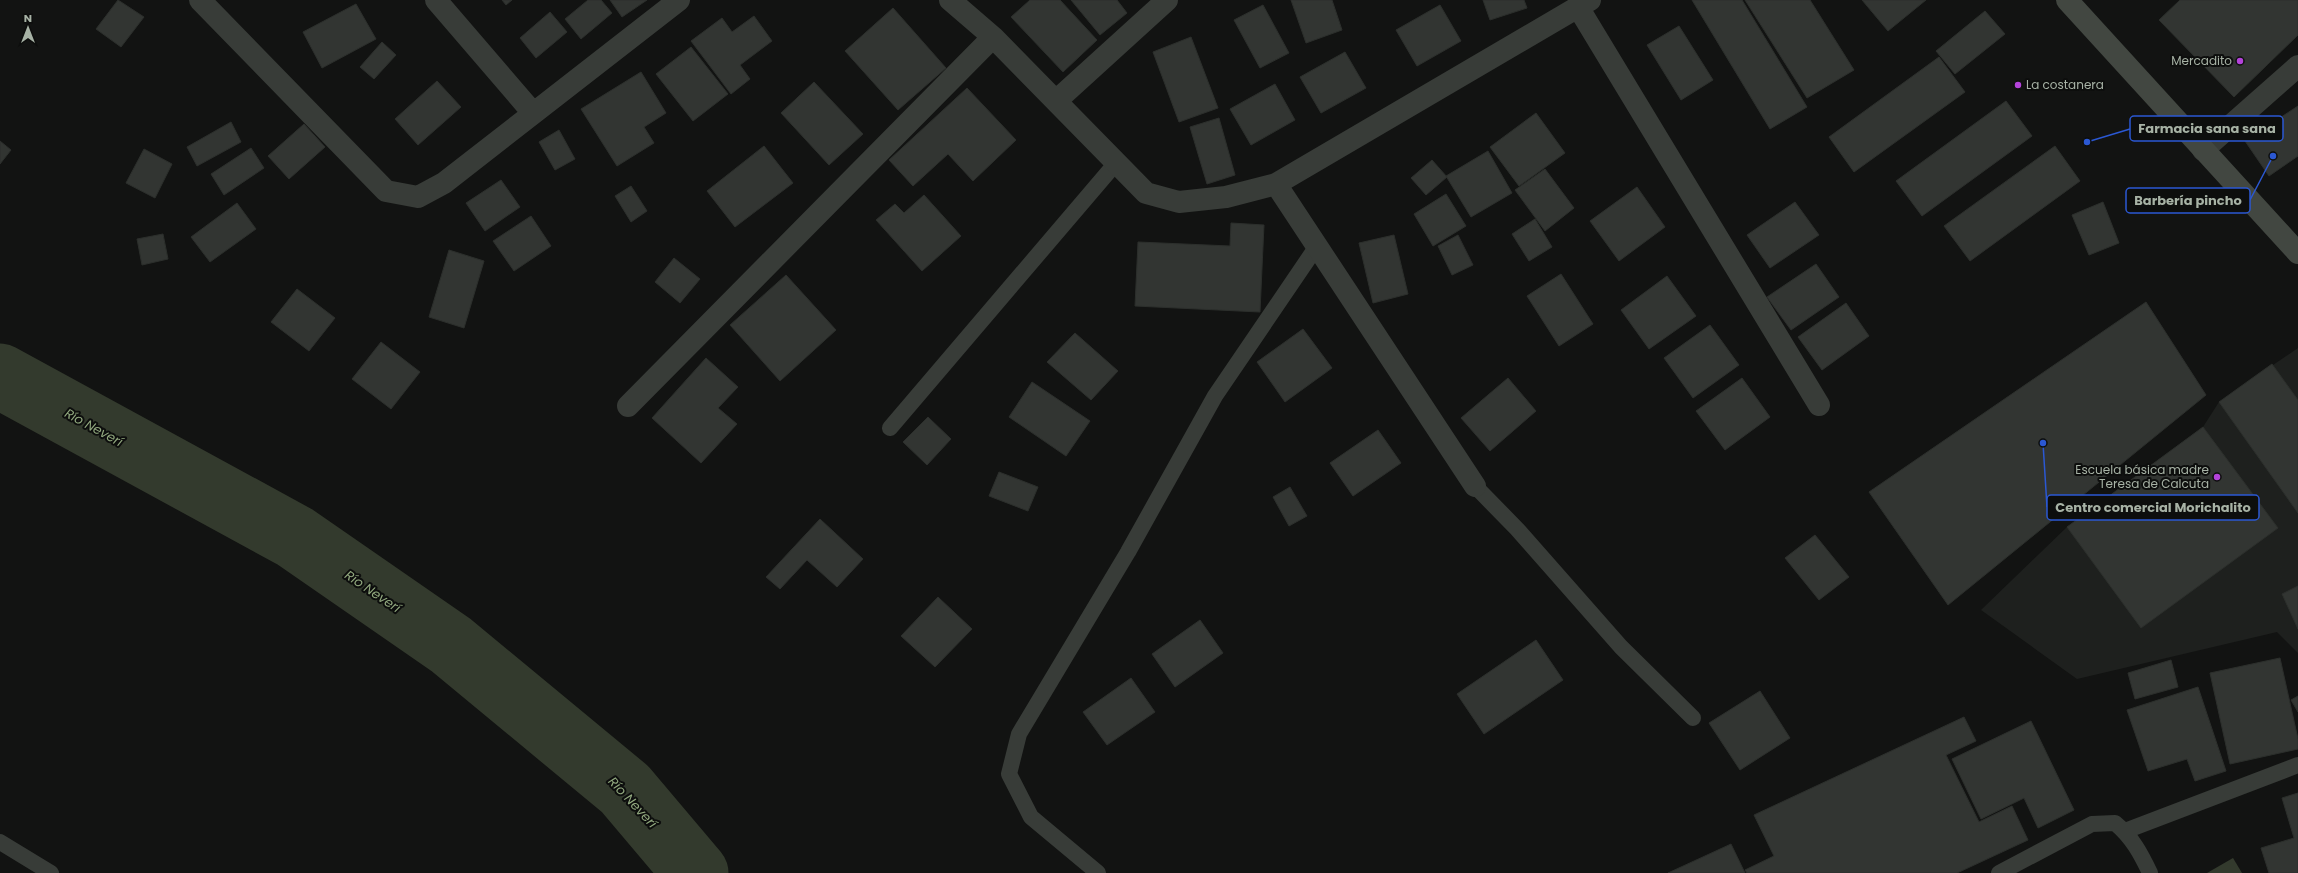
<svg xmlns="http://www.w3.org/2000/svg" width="2298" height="873" font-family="Poppins,sans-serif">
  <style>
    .built { fill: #1e201e }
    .water { fill: #333a2d }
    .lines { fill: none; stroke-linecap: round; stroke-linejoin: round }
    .river { stroke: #333a2d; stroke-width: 65 }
    .building { fill: #323532; stroke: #2c2f2c }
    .lane { stroke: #383c38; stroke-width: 16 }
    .street { stroke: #383c38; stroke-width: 22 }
    .secondary { stroke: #424741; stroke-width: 22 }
    .poi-dot { fill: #b443da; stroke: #0d0e0d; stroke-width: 1.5 }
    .labels { text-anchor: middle; stroke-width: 4; stroke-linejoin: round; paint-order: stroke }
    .poi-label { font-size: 12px; fill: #a7b2a5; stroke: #0d0e0d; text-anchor: end }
    .water-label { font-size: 13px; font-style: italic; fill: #92a97f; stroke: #0d0e0d }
    .leader { fill: none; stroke: #2b58d3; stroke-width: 1.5 }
    .callout-dot { fill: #2b58d3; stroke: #0d0e0d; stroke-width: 1.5 }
    .callout { fill: #0d0e0d; stroke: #2b58d3; stroke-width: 1.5 }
    .callout-label { font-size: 13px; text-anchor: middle; font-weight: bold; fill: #a7b2a5 }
  </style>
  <rect width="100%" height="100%" fill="#121312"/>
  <!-- built -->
  <path class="built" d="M2298,348V653L2277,632L2077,679L1981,610L2067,527L2203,427L2219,402Z"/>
  <!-- water -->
  <path class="water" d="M2233,858L2242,873H2207Z"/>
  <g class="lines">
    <!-- river -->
    <path class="river" d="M0,376L295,537L451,645L625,789L696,873"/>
  </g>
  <!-- building -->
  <path class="building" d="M118,0L144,17L121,47L96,29Z
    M502,0H512L506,5Z
    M588,0H601L612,13L581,39L565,19Z
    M610,0H647L622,17Z
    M1030,0H1060L1097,40L1063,72L1011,17Z
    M1071,0H1117L1127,13L1100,35Z
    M1291,0H1332L1342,30L1306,43Z
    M1483,0H1524L1527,8L1490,20Z
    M1692,0H1742L1807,107L1770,129Z
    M1745,0H1810L1854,70L1807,98Z
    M1862,0H1926L1888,31Z
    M2180,0H2298V35L2234,97L2159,20Z
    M356,4L376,39L322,68L303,32Z
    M1263,5L1289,53L1260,68L1234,20Z
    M1440,5L1461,41L1417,66L1396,30Z
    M893,8L946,68L898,110L845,51Z
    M1985,11L2005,34L1955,74L1936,51Z
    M550,12L567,32L536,58L520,38Z
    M754,16L772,41L740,65L750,79L731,94L691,41L722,18L732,32Z
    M1679,26L1713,80L1681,100L1647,45Z
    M1191,37L1218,108L1179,122L1153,52Z
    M382,42L396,55L374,79L360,67Z
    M691,47L728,94L693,121L656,74Z
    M1345,52L1366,88L1321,113L1300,77Z
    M1939,57L1965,92L1854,172L1829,137Z
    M641,72L666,113L644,127L654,143L617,166L581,109Z
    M437,81L461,107L418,145L395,119Z
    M814,82L863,134L829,165L781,113Z
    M1275,84L1295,120L1251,145L1230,109Z
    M967,88L1016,140L973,181L948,154L913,186L889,160Z
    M2006,101L2032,136L1922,216L1896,181Z
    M2298,106V156L2269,176L2245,141Z
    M1536,113L1565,153L1519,186L1490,147Z
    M1219,118L1235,175L1207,184L1190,127Z
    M231,122L241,142L197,166L187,147Z
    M304,124L325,147L289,179L268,156Z
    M559,130L575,159L555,170L539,142Z
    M0,141L11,150L0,164Z
    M764,146L793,183L735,227L707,191Z
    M2055,146L2080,181L1970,261L1944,226Z
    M251,148L264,168L224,195L211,174Z
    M144,149L172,164L155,198L126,183Z
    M1488,151L1512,193L1471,217L1446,176Z
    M1432,160L1447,177L1426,195L1411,178Z
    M1545,169L1574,208L1545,231L1515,190Z
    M501,180L520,207L485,231L466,203Z
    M631,186L647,211L631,222L615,196Z
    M1637,187L1665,227L1619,261L1590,221Z
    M1446,194L1466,226L1433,246L1414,214Z
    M924,195L961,236L922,271L876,220L895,204L904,213Z
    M1795,202L1819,235L1770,268L1747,235Z
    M2103,202L2119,243L2089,255L2072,215Z
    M237,203L256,229L210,262L191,237Z
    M531,216L551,246L514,271L493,241Z
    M1535,219L1552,247L1529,261L1512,234Z
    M1231,223L1264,225L1260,312L1135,306L1138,242L1230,246Z
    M163,234L168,259L142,265L137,239Z
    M1394,235L1408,294L1373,303L1359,243Z
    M1458,235L1473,265L1452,275L1438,246Z
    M449,250L484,261L464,328L429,317Z
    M674,258L700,279L680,303L655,282Z
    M1816,264L1839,297L1791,330L1767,297Z
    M1561,274L1593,324L1559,346L1527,296Z
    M786,275L836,330L780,381L730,325Z
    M1667,276L1696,316L1649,349L1621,310Z
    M297,289L335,318L309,351L271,322Z
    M2146,302L2206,395L1948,605L1869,492Z
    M1846,303L1869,336L1822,370L1798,337Z
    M1710,325L1739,365L1693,398L1664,358Z
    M1303,329L1332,368L1285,402L1257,362Z
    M1075,333L1118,371L1091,400L1047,362Z
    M381,342L420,372L391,409L352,379Z
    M706,358L738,387L718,408L737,424L701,463L652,418Z
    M2272,364L2298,400V513L2219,402Z
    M1508,378L1536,411L1490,451L1461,418Z
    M1742,378L1770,417L1725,450L1696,411Z
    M1032,382L1090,421L1066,456L1009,417Z
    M928,417L951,439L927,465L903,442Z
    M2203,427L2278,528L2141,628L2067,527Z
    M1378,430L1401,463L1353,496L1330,463Z
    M999,472L1038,487L1028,511L989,496Z
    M1290,487L1307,516L1289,526L1273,497Z
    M820,519L863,559L837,587L807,560L780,589L766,577Z
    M1815,535L1849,577L1819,600L1785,558Z
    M2298,586V629L2282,594Z
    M938,597L972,629L935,667L901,636Z
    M1200,620L1223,653L1175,687L1152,654Z
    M1536,640L1563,680L1484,734L1457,694Z
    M2280,658L2298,739V749L2230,764L2210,673Z
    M2171,660L2178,687L2135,699L2128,673Z
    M1131,678L1155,712L1107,745L1083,712Z
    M2198,687L2226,771L2195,781L2187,759L2148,771L2127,710Z
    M1760,691L1790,738L1740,770L1709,723Z
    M2298,696V712L2291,700Z
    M1964,717L1976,741L1946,755L1979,822L2012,806L2028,840L1957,873H1747L1745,870L1774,856L1754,815Z
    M2031,721L2074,810L2038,828L2024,798L1981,819L1952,759Z
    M2298,793V873H2269L2261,848L2294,838L2282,798Z
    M1731,844L1745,873H1668Z"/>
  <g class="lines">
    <!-- lane -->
    <path class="lane" d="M890,428L1116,163
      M1475,486L1517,529L1621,647L1693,718
      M2125,831L2298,765
      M0,842L51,873
      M1098,873L1031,817L1009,774L1019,734L1128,552L1215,396L1317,246
      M1999,873L2092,824L2115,823C2132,837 2141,854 2150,873"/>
    <!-- street -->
    <path class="street" d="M200,0L386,191L418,197L444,183L679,0
      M436,0L533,113
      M950,0L993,37L1146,193L1179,202L1226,197L1276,184L1590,0
      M1578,7L1819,405
      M1056,101L1167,0
      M2203,150L2298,66
      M1276,184L1475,486
      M628,406L993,37"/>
    <!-- secondary -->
    <path class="secondary" d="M2067,0L2298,253"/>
  </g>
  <!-- markers -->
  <g class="poi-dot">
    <circle cx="2240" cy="61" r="4"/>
    <circle cx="2018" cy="85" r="4"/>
    <circle cx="2217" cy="477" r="4"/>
  </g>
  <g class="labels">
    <!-- poi labels -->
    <g class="poi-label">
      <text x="2232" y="65">Mercadito</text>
      <text x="2026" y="89" text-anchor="start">La costanera</text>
      <text x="2209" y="474">Escuela básica madre<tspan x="2209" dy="14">Teresa de Calcuta</tspan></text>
    </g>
    <!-- water labels -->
    <g class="water-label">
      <text transform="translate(94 427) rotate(29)" y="5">Río Neverí</text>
      <text transform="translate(373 591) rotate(34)" y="5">Río Neverí</text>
      <text transform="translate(633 802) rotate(47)" y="5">Río Neverí</text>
    </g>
  </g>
  <!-- callouts -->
  <path class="leader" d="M2087 142L2130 129M2273 156L2250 200M2043 443L2047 507"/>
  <g class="callout-dot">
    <circle cx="2087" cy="142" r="4"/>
    <circle cx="2273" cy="156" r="4"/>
    <circle cx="2043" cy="443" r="4"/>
  </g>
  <g class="callout">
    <rect x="2130" y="116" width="153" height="25" rx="4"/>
    <rect x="2126" y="188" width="124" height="25" rx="4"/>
    <rect x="2047" y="495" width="212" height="25" rx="4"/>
  </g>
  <g class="callout-label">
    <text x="2207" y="133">Farmacia sana sana</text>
    <text x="2188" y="205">Barbería pincho</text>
    <text x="2153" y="512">Centro comercial Morichalito</text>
  </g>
  <!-- north arrow -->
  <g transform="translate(28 28)" stroke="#0d0e0d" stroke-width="3" paint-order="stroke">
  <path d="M0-3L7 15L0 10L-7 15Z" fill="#a7b2a5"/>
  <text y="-6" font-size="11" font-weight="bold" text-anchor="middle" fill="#a7b2a5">N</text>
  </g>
</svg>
